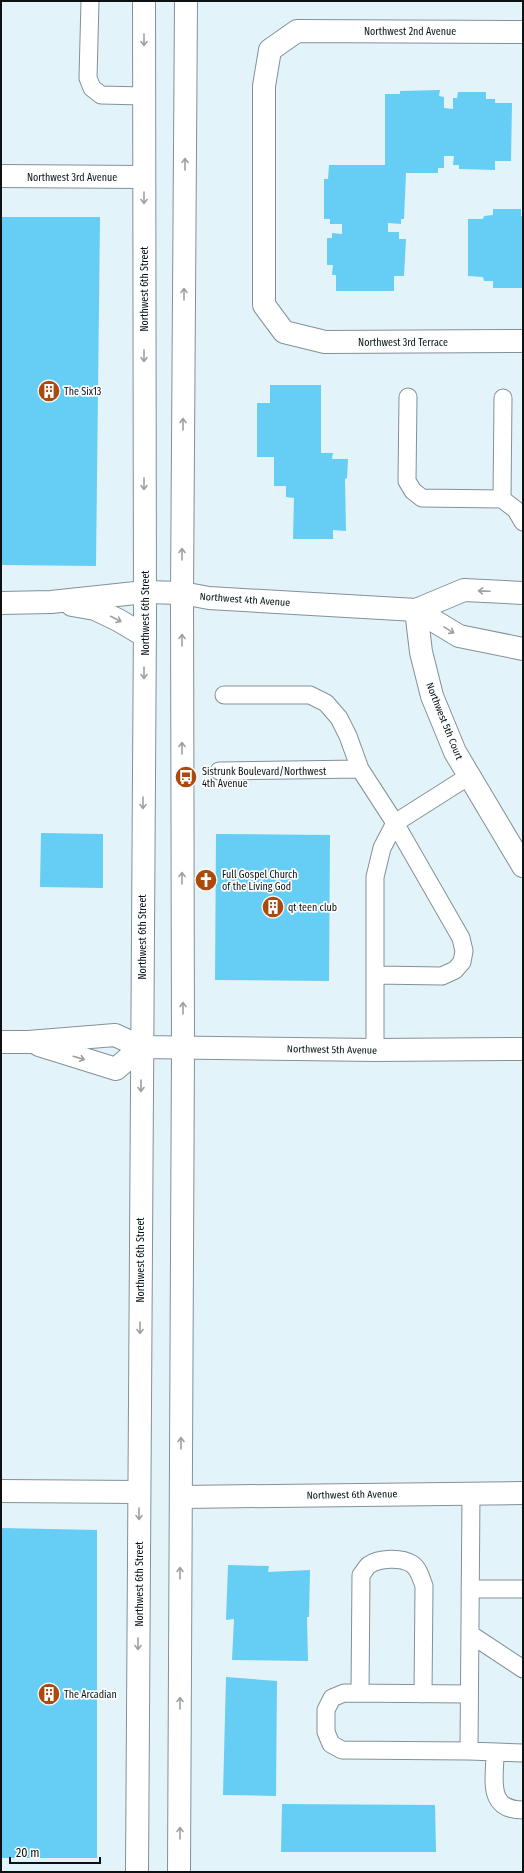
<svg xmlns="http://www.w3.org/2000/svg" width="524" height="1873" font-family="'Fira Sans Condensed',sans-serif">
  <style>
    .building { fill: #66cdf4 }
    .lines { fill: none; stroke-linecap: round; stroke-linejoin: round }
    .lane-casing { stroke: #839197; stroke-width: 19 }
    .street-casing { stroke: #839197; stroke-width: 24 }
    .secondary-casing { stroke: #839197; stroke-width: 24 }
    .lane { stroke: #fff; stroke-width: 17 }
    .street { stroke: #fff; stroke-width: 22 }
    .secondary { stroke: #fff; stroke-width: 22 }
    .oneway { stroke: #9ea0a1 }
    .labels { text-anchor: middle; stroke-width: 3.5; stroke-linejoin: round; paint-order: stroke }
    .street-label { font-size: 10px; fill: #0c1113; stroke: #fbfeff }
    .poi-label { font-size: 10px; fill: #0c1113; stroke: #fbfeff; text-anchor: start }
  </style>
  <rect width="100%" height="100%" fill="#e3f3fa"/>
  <!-- building -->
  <path class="building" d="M440,90L439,96L444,97V108L453,109V98H457L458,92H486V99H495V103H512L511,161H495V170L459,169V165H453L454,156H444V168H438V173H406L404,219H401V224L388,223V232H399V239H406L404,276H394V291H336V275H332L333,265H327V238H332V233L342,234V224H330V219H324V179H328L329,165H385V94H400V91Z
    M493,209H521V216H523V288H493V281H484L483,277L468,276V219H483L484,216L493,215Z
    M1,217H100L96,566L1,565Z
    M270,385H321V453H333L332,459H348L347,478L345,479L346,531L333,530V539H293L294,498L286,497V486H274V457H257V403H270Z
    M41,833L103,834V888L40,887Z
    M216,834L330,835L329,981L215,980Z
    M1,1528L97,1530V1858H1Z
    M228,1565L269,1566L268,1572L310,1570L309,1617H307L308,1661L232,1660L234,1619L226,1620Z
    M226,1677L277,1681L276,1796L223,1795Z
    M282,1804L435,1805L436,1852H281Z"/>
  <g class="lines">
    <!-- lane casing -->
    <g class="lane-casing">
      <path id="lane" d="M90,1L88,78L92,88L101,95L144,96
        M408,397L407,481L413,491L422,498L502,499
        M503,398L502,499L516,510L523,522
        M224,695H310L326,703L339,718L348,736L360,769
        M219,771L360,769L395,823L461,938L464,951L462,962L455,970L442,976L375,975
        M375,1050V877L382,848L395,823L469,776
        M470,1589H523
        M470,1634L523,1669
        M360,1693L361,1575C364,1572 366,1567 369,1565C379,1558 401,1557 412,1564C419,1569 421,1578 424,1586L423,1694
        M469,1694L344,1693L332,1698L326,1710V1732L331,1744L342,1750L469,1751L471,1493
        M469,1751L523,1753
        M495,1753C495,1779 486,1810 523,1810"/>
    </g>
    <!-- street casing -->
    <g class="street-casing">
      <path id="street" d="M523,32L297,31L270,50L264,86V305L284,332L325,342L523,341
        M1,176L144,177
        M1,603L51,602L145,592L182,593L209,598L416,610L464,590L523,593
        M72,605L95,609L118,620L145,636
        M416,610L421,652L432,696L455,752L523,866
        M416,610L459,636L523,649
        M1,1042H28L115,1035L141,1047L375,1050L523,1049
        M39,1045L116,1069L141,1047
        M1,1491L139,1492
        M181,1497L523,1493"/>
    </g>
    <!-- secondary casing -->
    <g class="secondary-casing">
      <path id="secondary" d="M137,1872L145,619L144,1
        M179,1872L183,1047L182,593L186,1"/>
    </g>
    <!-- lane -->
    <use href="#lane" class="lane"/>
    <!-- street -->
    <use href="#street" class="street"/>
    <!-- secondary -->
    <use href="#secondary" class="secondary"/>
  </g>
  <!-- one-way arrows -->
  <defs><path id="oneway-shaft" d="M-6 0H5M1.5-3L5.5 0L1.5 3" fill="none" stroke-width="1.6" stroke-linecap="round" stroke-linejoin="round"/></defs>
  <g class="oneway">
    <use href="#oneway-shaft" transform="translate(144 40) rotate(90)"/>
    <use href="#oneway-shaft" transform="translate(185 164) rotate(-90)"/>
    <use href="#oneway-shaft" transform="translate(144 198) rotate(90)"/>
    <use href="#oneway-shaft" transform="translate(184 294) rotate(-90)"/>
    <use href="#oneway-shaft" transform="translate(144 356) rotate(90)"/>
    <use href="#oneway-shaft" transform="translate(183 424) rotate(-90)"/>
    <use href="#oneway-shaft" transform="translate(144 484) rotate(90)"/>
    <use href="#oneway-shaft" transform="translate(182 554) rotate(-90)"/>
    <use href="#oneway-shaft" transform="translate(484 591) rotate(-178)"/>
    <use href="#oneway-shaft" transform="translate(116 619) rotate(27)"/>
    <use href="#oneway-shaft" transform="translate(449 630) rotate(31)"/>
    <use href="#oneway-shaft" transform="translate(182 640) rotate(-90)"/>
    <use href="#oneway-shaft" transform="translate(144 673) rotate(90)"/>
    <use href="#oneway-shaft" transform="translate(182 748) rotate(-90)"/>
    <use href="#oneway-shaft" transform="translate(143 803) rotate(90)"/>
    <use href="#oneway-shaft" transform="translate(182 878) rotate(-90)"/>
    <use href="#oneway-shaft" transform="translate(183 1008) rotate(-90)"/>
    <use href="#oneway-shaft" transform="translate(79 1058) rotate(16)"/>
    <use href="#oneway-shaft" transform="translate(141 1086) rotate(90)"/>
    <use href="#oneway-shaft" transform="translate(140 1328) rotate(90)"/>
    <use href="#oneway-shaft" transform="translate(181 1443) rotate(-90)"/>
    <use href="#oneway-shaft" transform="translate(139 1514) rotate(90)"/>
    <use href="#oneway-shaft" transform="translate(180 1573) rotate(-90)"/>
    <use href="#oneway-shaft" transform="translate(138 1644) rotate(90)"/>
    <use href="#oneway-shaft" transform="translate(180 1703) rotate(-90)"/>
    <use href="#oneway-shaft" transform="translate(180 1833) rotate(-90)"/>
  </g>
  <!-- icons -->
  <defs>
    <g id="building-disc" transform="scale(1.15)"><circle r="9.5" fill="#ac4a0d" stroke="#fbfeff"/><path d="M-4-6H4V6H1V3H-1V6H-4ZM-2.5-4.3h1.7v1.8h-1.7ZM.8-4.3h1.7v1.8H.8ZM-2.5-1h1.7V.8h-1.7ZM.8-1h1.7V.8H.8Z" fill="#fff"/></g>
    <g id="bus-disc" transform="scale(1.15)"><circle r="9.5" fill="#ac4a0d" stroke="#fbfeff"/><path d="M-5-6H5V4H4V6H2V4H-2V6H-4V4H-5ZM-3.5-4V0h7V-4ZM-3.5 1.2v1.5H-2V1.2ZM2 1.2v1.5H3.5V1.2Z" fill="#fff"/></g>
    <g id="church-disc" transform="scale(1.15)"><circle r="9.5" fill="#ac4a0d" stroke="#fbfeff"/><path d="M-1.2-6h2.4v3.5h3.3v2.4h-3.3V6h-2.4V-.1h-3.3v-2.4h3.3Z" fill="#fff"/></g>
  </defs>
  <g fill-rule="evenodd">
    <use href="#building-disc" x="49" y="391"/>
    <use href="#bus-disc" x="186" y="777"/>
    <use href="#church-disc" x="206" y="880"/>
    <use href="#building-disc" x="273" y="907"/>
    <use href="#building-disc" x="49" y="1694"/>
  </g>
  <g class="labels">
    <!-- street labels -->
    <g class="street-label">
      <text x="410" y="35">Northwest 2nd Avenue</text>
      <text x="72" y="181">Northwest 3rd Avenue</text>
      <text transform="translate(144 289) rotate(-90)" y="4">Northwest 6th Street</text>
      <text x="403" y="346">Northwest 3rd Terrace</text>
      <text transform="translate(245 599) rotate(4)" y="4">Northwest 4th Avenue</text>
      <text transform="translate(145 613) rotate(-90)" y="4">Northwest 6th Street</text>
      <text transform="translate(445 721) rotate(68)" y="4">Northwest 5th Court</text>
      <text transform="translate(142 937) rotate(-90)" y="4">Northwest 6th Street</text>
      <text transform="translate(332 1049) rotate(1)" y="4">Northwest 5th Avenue</text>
      <text transform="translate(140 1260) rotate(-90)" y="4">Northwest 6th Street</text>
      <text transform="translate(352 1494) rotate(-1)" y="4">Northwest 6th Avenue</text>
      <text transform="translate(139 1584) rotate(-90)" y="4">Northwest 6th Street</text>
    </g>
    <!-- poi labels -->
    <g class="poi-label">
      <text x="64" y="395">The Six13</text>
      <text x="202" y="775">Sistrunk Boulevard/Northwest<tspan x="202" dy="12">4th Avenue</tspan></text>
      <text x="222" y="878">Full Gospel Church<tspan x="222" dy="12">of the Living God</tspan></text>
      <text x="288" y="911">qt teen club</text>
      <text x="64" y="1698">The Arcadian</text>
    </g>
  </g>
  <!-- border -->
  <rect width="524" height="1873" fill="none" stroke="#0c1113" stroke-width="4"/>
  <!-- scale -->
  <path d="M10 1857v6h90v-6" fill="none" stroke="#0c1113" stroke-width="2"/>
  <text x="16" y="1857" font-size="12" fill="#0c1113" stroke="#fbfeff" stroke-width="3" paint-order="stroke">20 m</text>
</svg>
